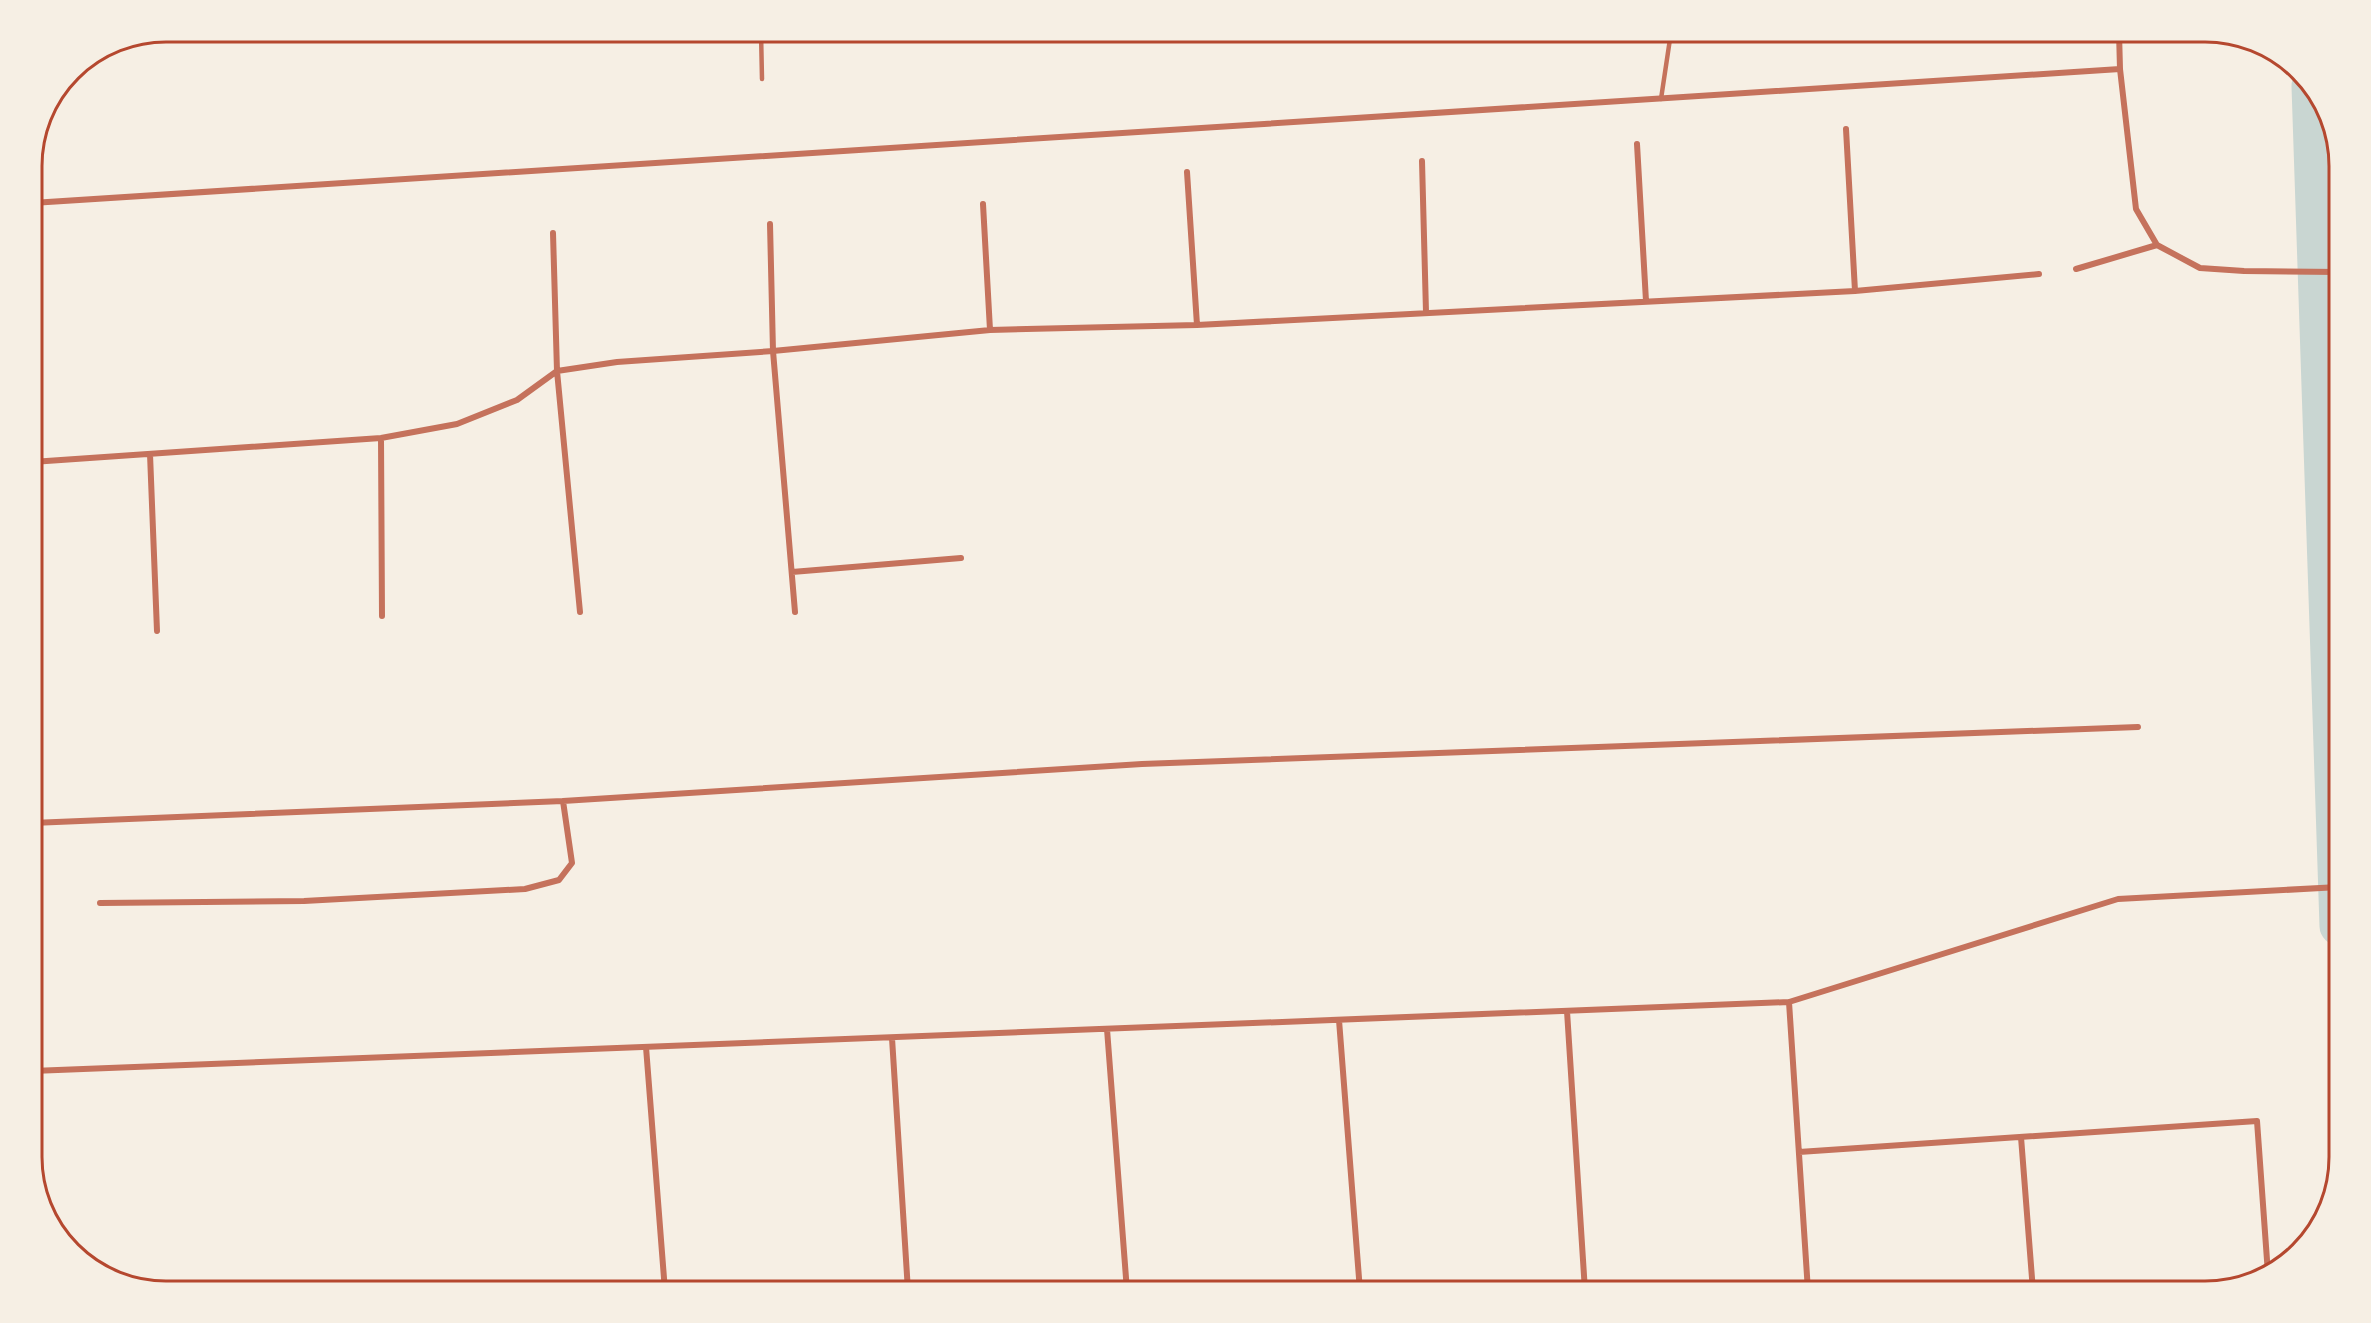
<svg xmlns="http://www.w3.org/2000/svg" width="2371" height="1323" font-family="Jost,sans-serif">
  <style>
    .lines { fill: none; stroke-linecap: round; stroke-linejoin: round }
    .canal { stroke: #c9d6d2; stroke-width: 39 }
    .service { stroke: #c5725c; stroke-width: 4.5 }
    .minor { stroke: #c5725c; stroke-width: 6 }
    .rim { fill: none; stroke: #b5482f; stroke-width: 3 }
  </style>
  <rect width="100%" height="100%" fill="#f6efe4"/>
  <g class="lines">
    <!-- canal -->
    <path class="canal" d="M2311,86L2339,926"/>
    <!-- service -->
    <path class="service" d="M761,32L762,79
      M1627,32L1670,39
      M1661,99L1670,39L1680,32"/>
    <!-- minor -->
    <path class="minor" d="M2119,32L2120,69L2136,209L2157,245L2200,268L2244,271L2339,272
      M1846,129L1855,291
      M1637,144L1646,301
      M1422,161L1426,312
      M1187,172L1197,325
      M32,203L2120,69
      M983,204L990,330
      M770,224L773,351L795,612
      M553,233L557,371L580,612
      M2076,269L2157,245
      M381,438L382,616
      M150,454L157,631
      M32,462L381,438L457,424L517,400L557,371L617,362L773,351L990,330L1197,325L1855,291L2039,274
      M792,572L961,558
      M32,823L563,801L1142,764L2138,727
      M100,903L304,901L525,889L559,880L572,863L563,801
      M1789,1002L1808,1291
      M1567,1011L1585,1291
      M1339,1020L1360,1291
      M1107,1029L1127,1291
      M892,1038L908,1291
      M646,1047L665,1291
      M32,1071L1789,1002L2118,899L2339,887
      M2021,1137L2033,1291
      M1799,1152L2257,1121L2268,1274"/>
  </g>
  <!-- crop -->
  <path d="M0 0H2371V1323H0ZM166 42H2205A124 124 0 0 1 2329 166V1157A124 124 0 0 1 2205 1281H166A124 124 0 0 1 42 1157V166A124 124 0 0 1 166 42Z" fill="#f6efe4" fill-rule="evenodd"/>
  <path class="rim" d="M166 42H2205A124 124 0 0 1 2329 166V1157A124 124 0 0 1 2205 1281H166A124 124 0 0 1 42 1157V166A124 124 0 0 1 166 42Z"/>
</svg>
